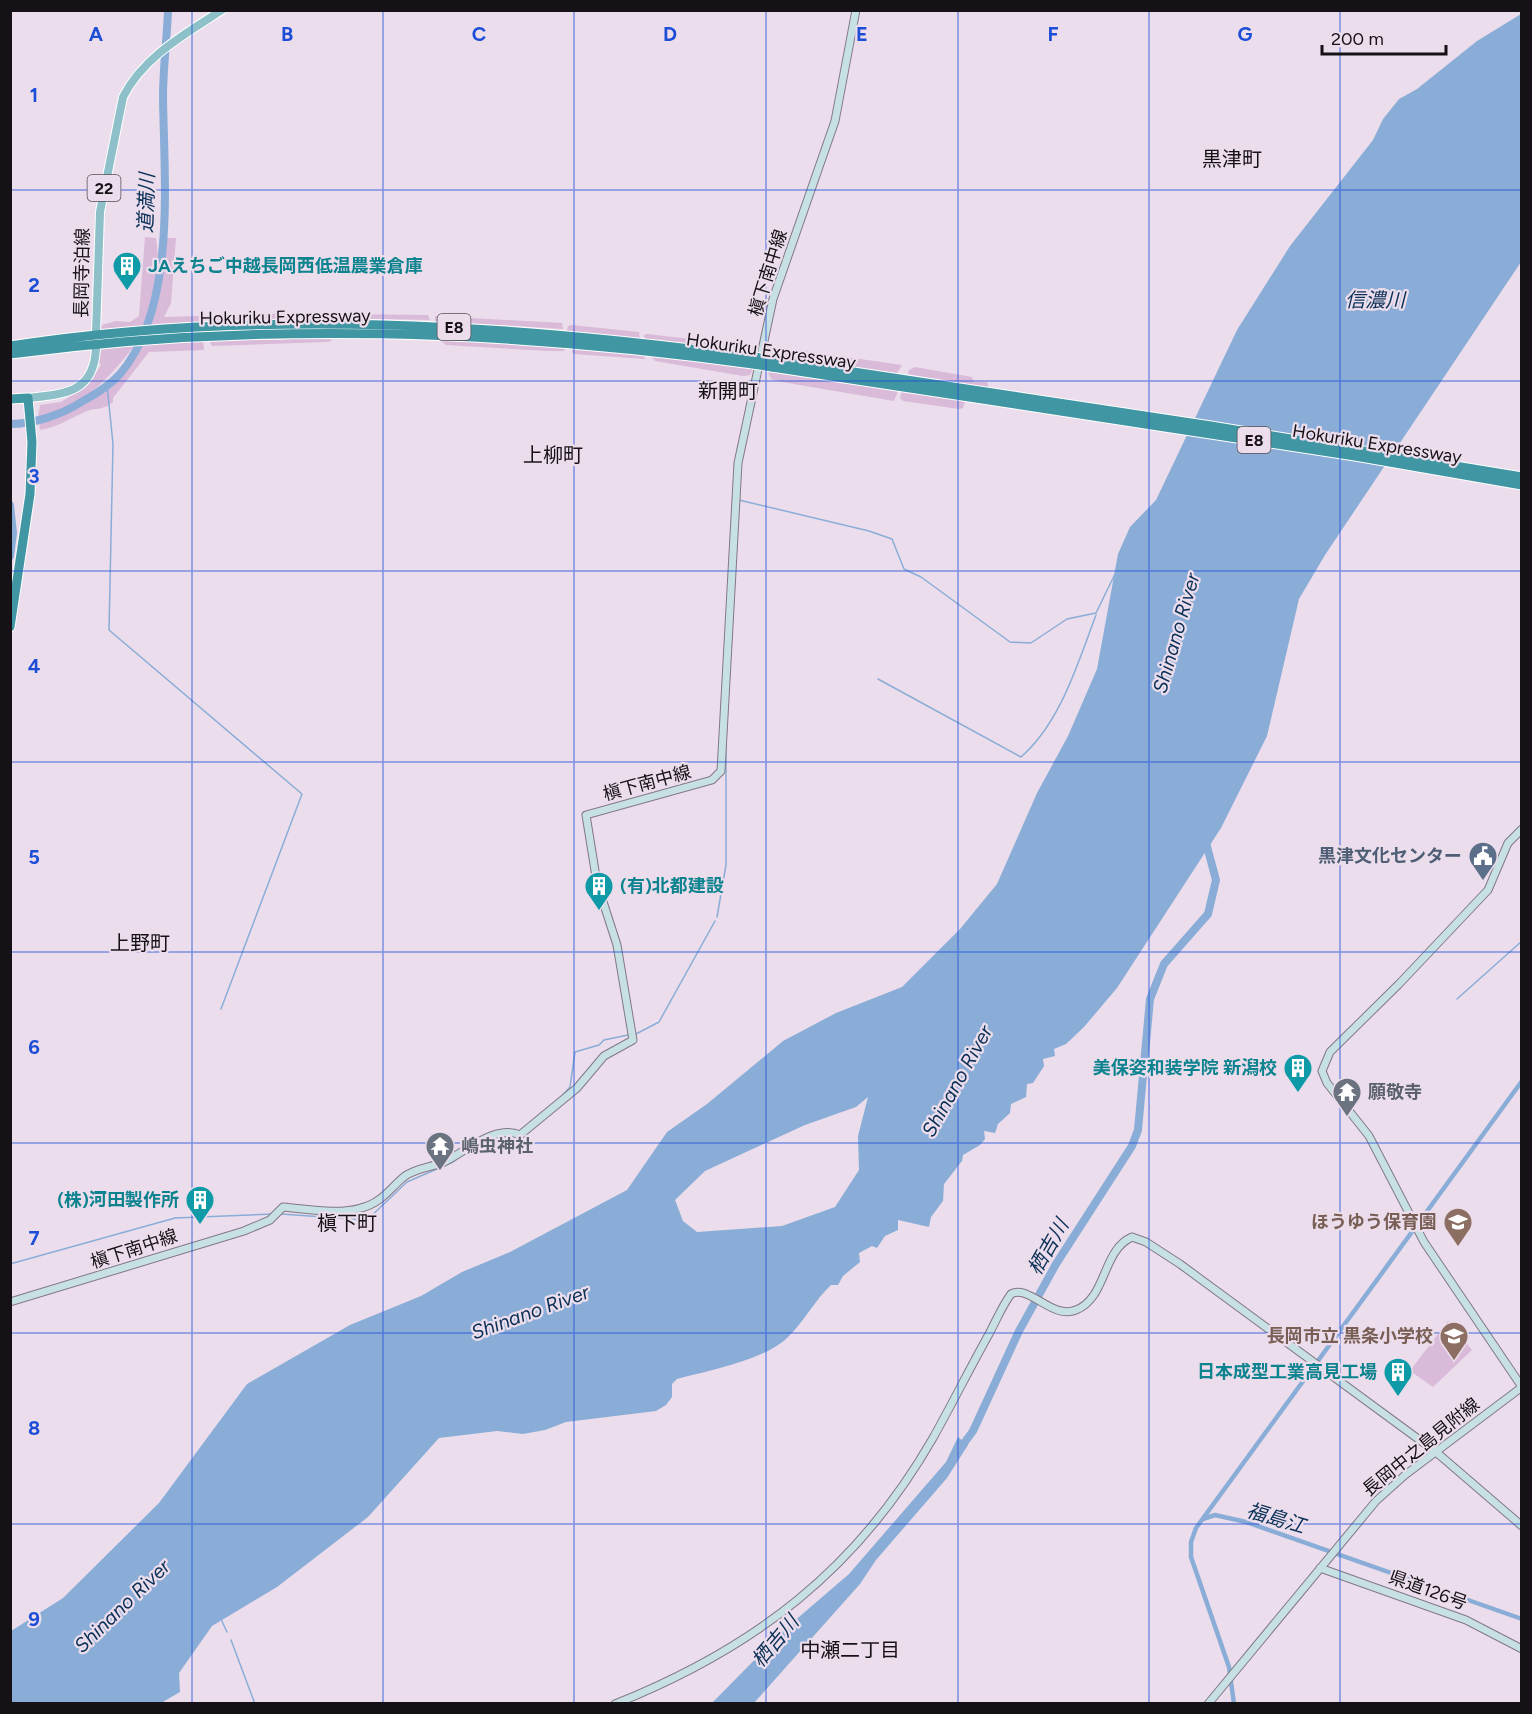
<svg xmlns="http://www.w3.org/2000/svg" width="1532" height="1714" font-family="Figtree,'Noto Sans JP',sans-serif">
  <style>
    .green { fill: #d9bad8 }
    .water { fill: #8aadd8; fill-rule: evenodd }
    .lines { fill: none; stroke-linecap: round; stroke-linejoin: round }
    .stream { stroke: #8aadd8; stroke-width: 1.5 }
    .canal { stroke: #8aadd8; stroke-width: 4.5 }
    .river { stroke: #8aadd8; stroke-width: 8 }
    .secondary-casing { stroke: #847884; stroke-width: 9 }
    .primary-casing { stroke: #fff; stroke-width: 10 }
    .highway-casing { stroke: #fff; stroke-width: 11 }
    .secondary { stroke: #c6e0e3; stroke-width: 7 }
    .primary { stroke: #8dc0c8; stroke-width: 8 }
    .highway { stroke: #4196a3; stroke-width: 9 }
    .highway-bridge-casing { stroke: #fff; stroke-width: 11; stroke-linecap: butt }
    .highway-bridge { stroke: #4196a3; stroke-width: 9 }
    .grid { fill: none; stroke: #1d4ed8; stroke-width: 1.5; stroke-opacity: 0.55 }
    .labels { text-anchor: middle; stroke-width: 4.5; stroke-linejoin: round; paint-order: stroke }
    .shield { fill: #ebddeb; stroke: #564e56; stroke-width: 1.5 }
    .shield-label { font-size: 16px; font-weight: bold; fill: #161116 }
    .culture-label { font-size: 18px; font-weight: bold; fill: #0d838f; stroke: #ebddeb; text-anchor: end }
    .street-label { font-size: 18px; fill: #161116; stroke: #ebddeb }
    .service-label { font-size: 18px; font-weight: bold; fill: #4e5e75; stroke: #ebddeb; text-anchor: end }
    .worship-label { font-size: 18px; font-weight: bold; fill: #5b616d; stroke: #ebddeb; text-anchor: start }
    .education-label { font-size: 18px; font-weight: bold; fill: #785e54; stroke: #ebddeb; text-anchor: end }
    .neighbourhood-label { font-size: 20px; fill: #161116; stroke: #ebddeb }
    .water-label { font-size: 20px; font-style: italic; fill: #0b3058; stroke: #ebddeb }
    .grid-label { font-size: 20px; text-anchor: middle; font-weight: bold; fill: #1d4ed8; stroke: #ebddeb; stroke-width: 4.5; stroke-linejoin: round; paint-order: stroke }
  </style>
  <rect width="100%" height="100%" fill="#ebddeb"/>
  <!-- green -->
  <path class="green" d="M145,237L156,238C161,268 156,304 140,330L98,333L102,325L116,321L130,322L139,316Z
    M163,238H176L171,303L164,317L199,316L200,322L149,326L158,294Z
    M307,312L329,313L331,317L205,322L204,318Z
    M334,314L428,315L430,320L335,318Z
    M435,316L562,323L563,329L435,321Z
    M572,325L639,332L640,340L567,331L568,326Z
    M647,334L752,346L757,348L756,355L645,340L644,335Z
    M332,336L331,341L327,342L212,346L209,340H278Z
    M203,339L204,350L149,352L113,398V402C104,409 100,408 90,410C73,416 59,427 40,430L39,420C82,411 122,383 142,344Z
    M439,339L567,347L564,351H548L446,345Z
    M135,345C108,379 83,408 38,417L40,405L61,402L87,386L101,365L98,361L99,350Z
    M571,348L644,355L645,359L573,354Z
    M779,349H790L902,365L897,373L773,357Z
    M650,355L753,369L750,375L743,376L655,361Z
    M915,367L972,377L974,382H987L989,389L908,374L909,370Z
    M768,372L898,391L894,401L782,382L771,379Z
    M902,391L965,401L963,408L959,409L903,401L900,398Z
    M1448,1321L1472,1350L1433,1387L1413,1373L1412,1368Z"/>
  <!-- water -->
  <path class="water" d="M1521,14V262L1325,555L1299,599L1267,736L1221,828L1117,988L1084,1027L1066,1044L1054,1049L1055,1056L1043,1059L1044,1066L1033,1083L1027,1084L1026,1097L1011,1104L1010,1113L998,1124L995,1133L984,1131L985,1139L980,1145L963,1155L962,1161L944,1184L943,1201L931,1217L929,1227L898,1220V1230L885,1236L877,1248L872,1246L859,1253L860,1262L843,1276L838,1285H831C814,1301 804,1322 786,1339C763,1360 708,1371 677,1379L672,1384V1397L666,1405L656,1411L566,1422L545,1430L523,1434L497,1431L439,1438L368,1517L277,1587L212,1626L179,1673L180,1692L161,1703L11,1704V1631L63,1598L159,1503L247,1384L350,1325L421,1296L462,1272L510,1252L627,1190L667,1132L707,1104L783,1041L836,1013L902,987L960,929L997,884L1037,793L1068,736L1097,669L1118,554L1130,527L1156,500L1237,330L1290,246L1373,140L1383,119L1399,99L1417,89L1477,41ZM868,1097L858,1136L859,1170L835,1207L782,1226L697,1232L683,1221L675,1200L705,1171L805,1125L856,1107Z
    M958,1437L968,1445L947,1478L876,1560L860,1584L754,1703H712L785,1629L849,1574L946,1462Z"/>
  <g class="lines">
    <!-- stream -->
    <path class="stream" d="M107,385L113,444L109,630L302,794L221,1009
      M739,500L869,531L892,539L904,569L921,577L1010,642L1031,643L1067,619L1096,613L1115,574
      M878,679L1021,757C1061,722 1078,662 1096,615
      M717,917L726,865V741L736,553
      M1457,999L1522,941
      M636,1034L659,1022L715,921
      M559,1099L570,1087L575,1052L599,1045L604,1040L628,1035
      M531,1122L546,1110
      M483,1143L514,1136
      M281,1214L367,1220L407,1182L453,1162L469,1151
      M10,1264L175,1218L273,1214
      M221,1619L227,1632
      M231,1640L255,1704"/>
    <!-- canal -->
    <path class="canal" d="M1203,1519L1215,1515L1246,1522L1522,1619
      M1234,1704L1229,1667L1191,1557V1542L1196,1528L1522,1081"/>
    <!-- river -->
    <path class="river" d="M10,424C35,424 63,414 83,401C96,394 110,385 120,374C177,307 164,180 163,97C163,68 167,39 168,10
      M10,505L13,533L10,556
      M959,1450L973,1431L1019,1331L1056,1264L1132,1146L1138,1130L1150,999L1164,964L1208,914L1216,880L1205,839"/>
    <!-- secondary casing -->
    <g class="secondary-casing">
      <path id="secondary" d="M1522,829L1508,843L1488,890L1399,984L1330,1052L1322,1071L1327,1083L1369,1136L1424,1242L1522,1387
        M10,1302L244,1231L270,1220L283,1207C308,1209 337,1215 361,1208C382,1203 390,1188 405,1176C416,1168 432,1167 444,1162C465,1152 495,1124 520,1135L577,1088L604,1056L633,1040L617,945L597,883L586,815L712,780L721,771L738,463L773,299L835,121L856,10
        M1320,1568L1466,1620L1522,1649
        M615,1704C755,1648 857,1570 933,1438C952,1404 970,1368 989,1334C996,1321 1002,1306 1011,1294C1029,1284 1052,1320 1076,1310C1107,1298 1102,1250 1132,1237L1146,1242L1180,1264L1436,1452L1522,1526
        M1208,1704L1376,1501L1405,1475L1522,1387"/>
    </g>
    <!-- primary casing -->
    <g class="primary-casing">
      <path id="primary" d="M96,333L100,212L123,97C143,57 185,34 222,10
        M28,398C65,394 94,393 96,348"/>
    </g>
    <!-- highway casing -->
    <g class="highway-casing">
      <path id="highway" d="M10,346C257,308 509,324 754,357
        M10,354C259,321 505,330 753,364
        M774,360L1211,426L1522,477
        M772,367L1355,456L1522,485
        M10,399L28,398L32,442L30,494L10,627"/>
    </g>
    <!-- secondary -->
    <use href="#secondary" class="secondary"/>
    <!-- primary -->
    <use href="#primary" class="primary"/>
    <!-- highway -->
    <use href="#highway" class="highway"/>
    <!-- highway-bridge casing -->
    <g class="highway-bridge-casing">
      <path id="highway-bridge" d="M754,357L774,360
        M753,364L772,367"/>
    </g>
    <!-- highway-bridge -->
    <use href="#highway-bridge" class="highway-bridge"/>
  </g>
  <!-- grid -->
  <path class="grid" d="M192,10V1704M383,10V1704M574,10V1704M766,10V1704M958,10V1704M1149,10V1704M1340,10V1704M10,190H1522M10,381H1522M10,571H1522M10,762H1522M10,952H1522M10,1143H1522M10,1333H1522M10,1524H1522"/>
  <!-- icons -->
  <defs>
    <g id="building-pin" transform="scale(1.5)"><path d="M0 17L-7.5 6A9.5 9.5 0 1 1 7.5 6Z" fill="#0f9aa8" stroke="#ebddeb"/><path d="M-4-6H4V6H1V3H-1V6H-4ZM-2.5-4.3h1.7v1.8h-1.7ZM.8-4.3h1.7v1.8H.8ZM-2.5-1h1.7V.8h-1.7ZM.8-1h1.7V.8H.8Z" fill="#fff"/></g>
    <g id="civic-pin" transform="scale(1.5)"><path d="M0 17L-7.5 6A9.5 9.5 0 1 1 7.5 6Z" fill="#5c6f8a" stroke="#ebddeb"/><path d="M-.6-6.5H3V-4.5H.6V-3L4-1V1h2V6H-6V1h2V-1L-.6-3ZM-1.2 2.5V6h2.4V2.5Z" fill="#fff"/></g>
    <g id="temple-pin" transform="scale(1.5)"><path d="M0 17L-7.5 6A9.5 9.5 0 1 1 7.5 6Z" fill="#6b7280" stroke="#ebddeb"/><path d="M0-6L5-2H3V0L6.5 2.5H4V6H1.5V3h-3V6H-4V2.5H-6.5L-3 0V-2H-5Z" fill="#fff"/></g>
    <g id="school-pin" transform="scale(1.5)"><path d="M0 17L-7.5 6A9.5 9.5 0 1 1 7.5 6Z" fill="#8d6e63" stroke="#ebddeb"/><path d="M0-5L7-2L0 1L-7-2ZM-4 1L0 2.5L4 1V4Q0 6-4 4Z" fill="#fff"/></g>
  </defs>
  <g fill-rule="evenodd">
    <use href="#building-pin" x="127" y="266"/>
    <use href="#civic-pin" x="1483" y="856"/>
    <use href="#building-pin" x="599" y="886"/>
    <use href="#building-pin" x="1298" y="1068"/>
    <use href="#temple-pin" x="1347" y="1092"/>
    <use href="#temple-pin" x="440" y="1146"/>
    <use href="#building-pin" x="200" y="1200"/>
    <use href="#school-pin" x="1458" y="1222"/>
    <use href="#school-pin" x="1454" y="1336"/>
    <use href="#building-pin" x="1398" y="1372"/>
  </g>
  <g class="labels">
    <!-- shield labels -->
    <g class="shield">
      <rect x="87.5" y="175" width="33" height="26" rx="4.5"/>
      <rect x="437.5" y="314" width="33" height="26" rx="4.5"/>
      <rect x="1237.5" y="427" width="33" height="26" rx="4.5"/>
    </g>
    <g class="shield-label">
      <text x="104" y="194">22</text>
      <text x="454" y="333">E8</text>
      <text x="1254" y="446">E8</text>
    </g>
    <!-- culture labels -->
    <g class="culture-label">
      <text x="148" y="272" text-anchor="start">JAえちご中越長岡西低温農業倉庫</text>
      <text x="620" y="892" text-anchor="start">(有)北都建設</text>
      <text x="1277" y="1074">美保姿和装学院 新潟校</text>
      <text x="179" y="1206">(株)河田製作所</text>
      <text x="1377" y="1378">日本成型工業高見工場</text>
    </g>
    <!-- street labels -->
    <g class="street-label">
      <text transform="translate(82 273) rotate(-89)" y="6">長岡寺泊線</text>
      <text transform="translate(768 273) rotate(-73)" y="6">槇下南中線</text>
      <text transform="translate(285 317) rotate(-1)" y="6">Hokuriku Expressway</text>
      <text transform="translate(771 351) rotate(8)" y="6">Hokuriku Expressway</text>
      <text transform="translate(1377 444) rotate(9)" y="6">Hokuriku Expressway</text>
      <text transform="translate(647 783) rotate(-15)" y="6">槇下南中線</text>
      <text transform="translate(134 1249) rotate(-18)" y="6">槇下南中線</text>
      <text transform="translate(1421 1447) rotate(-39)" y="6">長岡中之島見附線</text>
      <text transform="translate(1428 1590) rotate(20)" y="6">県道126号</text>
    </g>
    <!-- service labels -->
    <g class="service-label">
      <text x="1462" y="862">黒津文化センター</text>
    </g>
    <!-- worship labels -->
    <g class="worship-label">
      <text x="1368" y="1098">願敬寺</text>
      <text x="461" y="1152">嶋虫神社</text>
    </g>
    <!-- education labels -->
    <g class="education-label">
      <text x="1437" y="1228">ほうゆう保育園</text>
      <text x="1433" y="1342">長岡市立 黒条小学校</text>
    </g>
    <!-- neighbourhood labels -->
    <g class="neighbourhood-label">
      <text x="1232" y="166">黒津町</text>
      <text x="728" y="398">新開町</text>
      <text x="553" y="462">上柳町</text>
      <text x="140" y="950">上野町</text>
      <text x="347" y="1230">槇下町</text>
      <text x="850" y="1657">中瀬二丁目</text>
    </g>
    <!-- water labels -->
    <g class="water-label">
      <text transform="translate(146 203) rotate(-88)" y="7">道満川</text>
      <text x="1375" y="307">信濃川</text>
      <text transform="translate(1176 633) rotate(-74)" y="7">Shinano River</text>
      <text transform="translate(957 1081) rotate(-61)" y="7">Shinano River</text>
      <text transform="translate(1048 1247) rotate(-60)" y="7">栖吉川</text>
      <text transform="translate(530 1312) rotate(-20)" y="7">Shinano River</text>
      <text transform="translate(1276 1518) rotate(17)" y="7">福島江</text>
      <text transform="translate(122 1606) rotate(-44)" y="7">Shinano River</text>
      <text transform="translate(775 1641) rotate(-50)" y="7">栖吉川</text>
    </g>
  </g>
  <g class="grid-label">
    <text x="96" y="41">A</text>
    <text x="287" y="41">B</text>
    <text x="479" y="41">C</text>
    <text x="670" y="41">D</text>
    <text x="862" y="41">E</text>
    <text x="1053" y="41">F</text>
    <text x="1245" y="41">G</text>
    <text x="34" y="102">1</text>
    <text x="34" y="292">2</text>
    <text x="34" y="483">3</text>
    <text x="34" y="673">4</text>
    <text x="34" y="864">5</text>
    <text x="34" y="1054">6</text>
    <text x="34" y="1245">7</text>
    <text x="34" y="1435">8</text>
    <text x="34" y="1626">9</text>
  </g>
  <!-- border -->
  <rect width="1532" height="1714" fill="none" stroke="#161116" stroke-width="24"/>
  <!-- scale -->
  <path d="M1322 45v9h124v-9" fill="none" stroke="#161116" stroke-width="3"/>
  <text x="1331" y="45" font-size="18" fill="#161116" stroke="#ebddeb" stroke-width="4.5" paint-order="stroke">200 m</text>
</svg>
